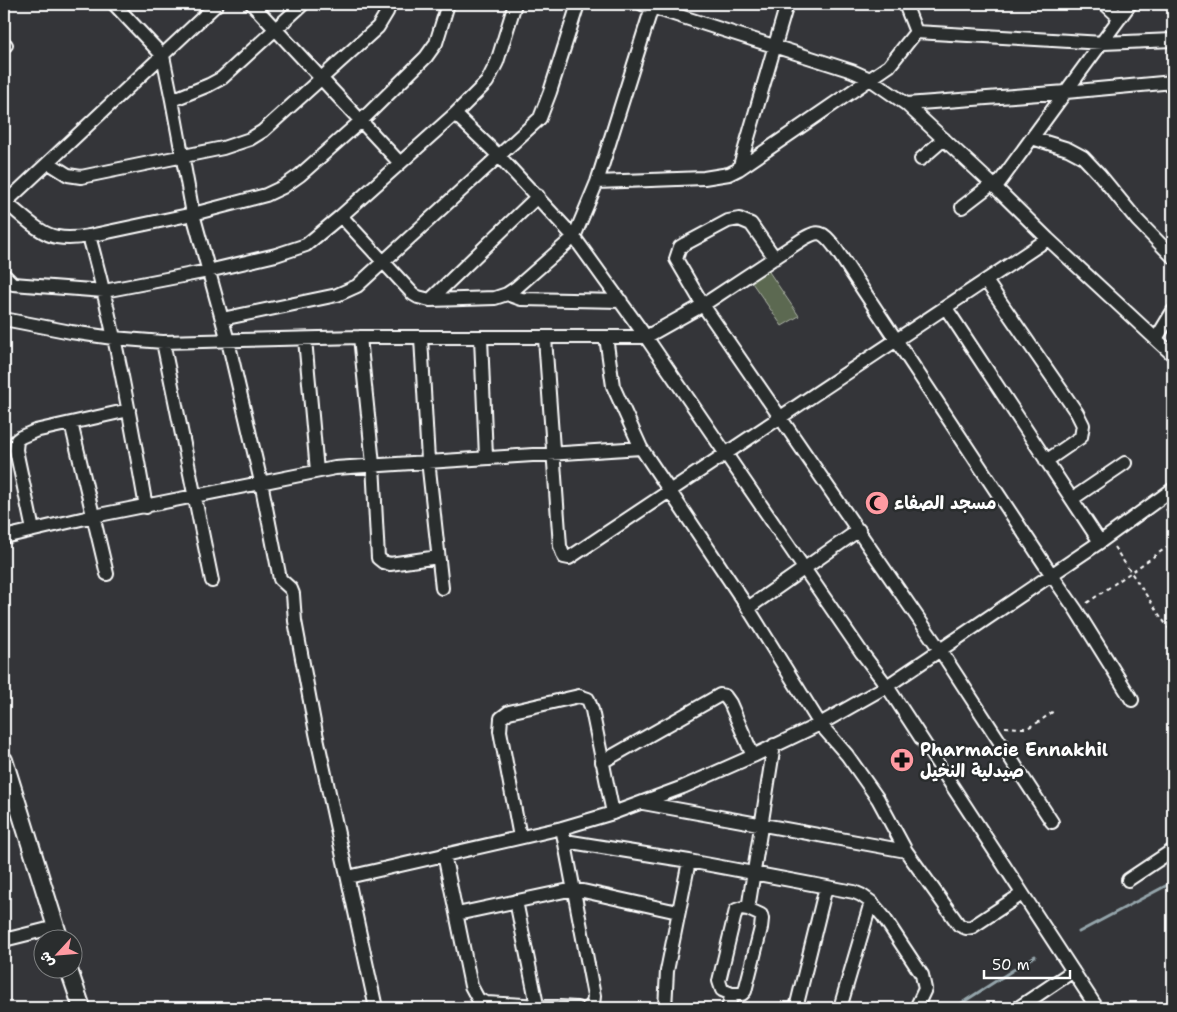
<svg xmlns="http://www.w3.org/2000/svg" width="1177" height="1012" font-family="'Shantell Sans','Playpen Sans Arabic',sans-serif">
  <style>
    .green { fill: #5c6951; stroke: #aeb4a8 }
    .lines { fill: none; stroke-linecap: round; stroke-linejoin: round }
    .stream { stroke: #95a5ab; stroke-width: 3 }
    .minor-casing { stroke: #fff; stroke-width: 16 }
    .tertiary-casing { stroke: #fff; stroke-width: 20 }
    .path { stroke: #fff; stroke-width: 2; stroke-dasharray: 4 4; stroke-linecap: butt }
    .minor { stroke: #2a2d2e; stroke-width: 12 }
    .tertiary { stroke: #2a2d2e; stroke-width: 16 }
    .labels { text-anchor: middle; stroke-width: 5; stroke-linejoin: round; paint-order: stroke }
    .poi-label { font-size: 18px; font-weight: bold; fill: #fff; stroke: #2a2d2e; text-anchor: start }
  </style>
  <rect width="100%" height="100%" fill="#343539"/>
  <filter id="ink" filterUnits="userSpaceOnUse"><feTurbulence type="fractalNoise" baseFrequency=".02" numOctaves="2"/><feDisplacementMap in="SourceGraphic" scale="10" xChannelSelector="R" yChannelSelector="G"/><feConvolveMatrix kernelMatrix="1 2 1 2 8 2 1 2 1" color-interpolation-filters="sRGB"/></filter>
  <g filter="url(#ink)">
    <!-- green -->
    <path class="green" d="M765,266L799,316L782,326L748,277Z"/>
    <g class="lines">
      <!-- stream -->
      <path class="stream" d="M1079,932L1173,882
        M954,1008L1035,956"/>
      <!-- minor casing -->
      <g class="minor-casing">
        <path id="minor" d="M114,4L163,56L172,100L193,214L228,341L261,482L280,579L291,589L293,594L295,621L316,733L376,1008
          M252,4L400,163
          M642,4L852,71L870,79L906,104L992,184L1048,239L1173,355
          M1105,4L1120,18
          M916,32L1103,43L1173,40
          M4,44L6,45
          M172,100L209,85L222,78L303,4
          M906,104L1066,92L1173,82
          M455,114L499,156L574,237L646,337L862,653L887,686L1097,1008
          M1032,138L1068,149L1083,157L1100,175L1137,220L1173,257
          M921,159L944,139
          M49,163L68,175L81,177L223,148L250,139L263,131L378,27L387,12L390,4
          M739,169L787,4
          M597,182L704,178L729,174L739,169L889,66L916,32L905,4
          M996,187L1130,4
          M6,203C21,214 39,234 57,237C68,239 78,238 89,236
          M4,204L217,4
          M962,207L992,184
          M341,216L413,294L418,297L430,300L495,298L507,294L516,288L574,237L597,182L652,7
          M775,258L751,224L739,219L728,221L685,244L680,247L676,259L703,305L940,650L1052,822
          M4,275L13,284L104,291L208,271L276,255L306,245L341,216L455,114L487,82L497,62L515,4
          M986,281L1077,413L1083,425L1081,437L1046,461
          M507,294L521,299L621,301
          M430,300L538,196
          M946,308L1100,542
          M4,319L71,332L113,338L163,342L360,337H646L703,305L803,239C819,230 822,231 834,246L1051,574L1076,610L1132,700
          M222,319L337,295L357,286L540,118L550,92L578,4
          M360,337L373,464L378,558L383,562L390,564L438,557
          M606,337L613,386L641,448L748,608L859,530
          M421,338L428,460L442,588
          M481,338L486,457
          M545,338L560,546L564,557L569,558L1048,239
          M305,339L317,471
          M1156,339L1173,311
          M163,342L212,581
          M71,423L107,574
          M1072,499L1125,463
          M146,507C130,416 114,325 89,236L193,214L266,195L283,187L300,175L362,120L426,57L436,43L448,4
          M33,530L16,450L17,440L21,437L35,431L129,410
          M4,537L94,516L335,468L641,448
          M748,608L820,724L847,755L878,799L906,851L959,925L966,928L972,927L1022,894
          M602,762L720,695L725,696L730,703L753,756
          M643,803L906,851
          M562,828L594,996L593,1005L587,1008
          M520,837L500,731L501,718L509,712L579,696L588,699L592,710L613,813
          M565,841L689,861
          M444,854L471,986L478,999L486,1003L577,1008
          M348,877L562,828L613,813L683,787L753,756L820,724L887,686L1100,542L1173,489
          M1128,880L1173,850
          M516,901L537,1005
          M457,914L574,889L678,912
          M4,940L56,927
          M732,994L722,990L719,981L736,910L742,908L748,909
          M665,1008L667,971L689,861L854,892L861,895L871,902L883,916L922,975L925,989L916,1008
          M728,1008L732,994H742L745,991L761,928L762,919L761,915L748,909L774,745
          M796,1008L826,887
          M840,1008L871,902
          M1018,1008L1073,971"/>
      </g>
      <!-- tertiary casing -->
      <g class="tertiary-casing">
        <path id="tertiary" d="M4,760L60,940
          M69,970L82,1008"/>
      </g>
      <!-- path -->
      <path class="path" d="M1166,509L1173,520
        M1114,547L1173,635
        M1087,603L1173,543
        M1005,727C1011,727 1016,728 1022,728C1032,729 1046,716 1054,711"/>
      <!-- minor -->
      <use href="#minor" class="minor"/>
      <!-- tertiary -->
      <use href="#tertiary" class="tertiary"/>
    </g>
  </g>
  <!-- icons -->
  <defs>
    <g id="mosque-disc" transform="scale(1.25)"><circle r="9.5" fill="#ff9aa2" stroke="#2a2d2e"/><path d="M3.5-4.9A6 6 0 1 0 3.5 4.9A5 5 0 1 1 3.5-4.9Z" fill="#111"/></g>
    <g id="pharmacy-disc" transform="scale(1.25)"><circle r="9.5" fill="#ff9aa2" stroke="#2a2d2e"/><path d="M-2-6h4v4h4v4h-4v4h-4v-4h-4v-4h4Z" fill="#111"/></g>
  </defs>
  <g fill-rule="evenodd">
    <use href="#mosque-disc" x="877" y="503"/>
    <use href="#pharmacy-disc" x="902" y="760"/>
  </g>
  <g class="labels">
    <!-- poi labels -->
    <g class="poi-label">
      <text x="894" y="509">مسجد الصفاء</text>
      <text x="920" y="756">Pharmacie Ennakhil<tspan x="920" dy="21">صيدلية النخيل</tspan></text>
    </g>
  </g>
  <!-- margin -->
  <rect width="1177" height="1012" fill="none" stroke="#2a2d2e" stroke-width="20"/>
  <rect x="10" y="10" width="1157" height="992" fill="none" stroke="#fff" stroke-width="2" filter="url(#ink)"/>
  <!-- north arrow -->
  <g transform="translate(58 954) rotate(244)"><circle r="24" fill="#2a2d2e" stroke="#7f8182"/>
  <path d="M0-4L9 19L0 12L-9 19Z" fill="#ff9aa2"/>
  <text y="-8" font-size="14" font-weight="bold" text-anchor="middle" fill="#ffffff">ش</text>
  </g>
  <!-- scale -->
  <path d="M984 970v8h86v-8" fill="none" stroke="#ffffff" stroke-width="2.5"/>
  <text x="992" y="970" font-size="15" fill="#ffffff" stroke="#2a2d2e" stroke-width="4" paint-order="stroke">50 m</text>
</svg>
